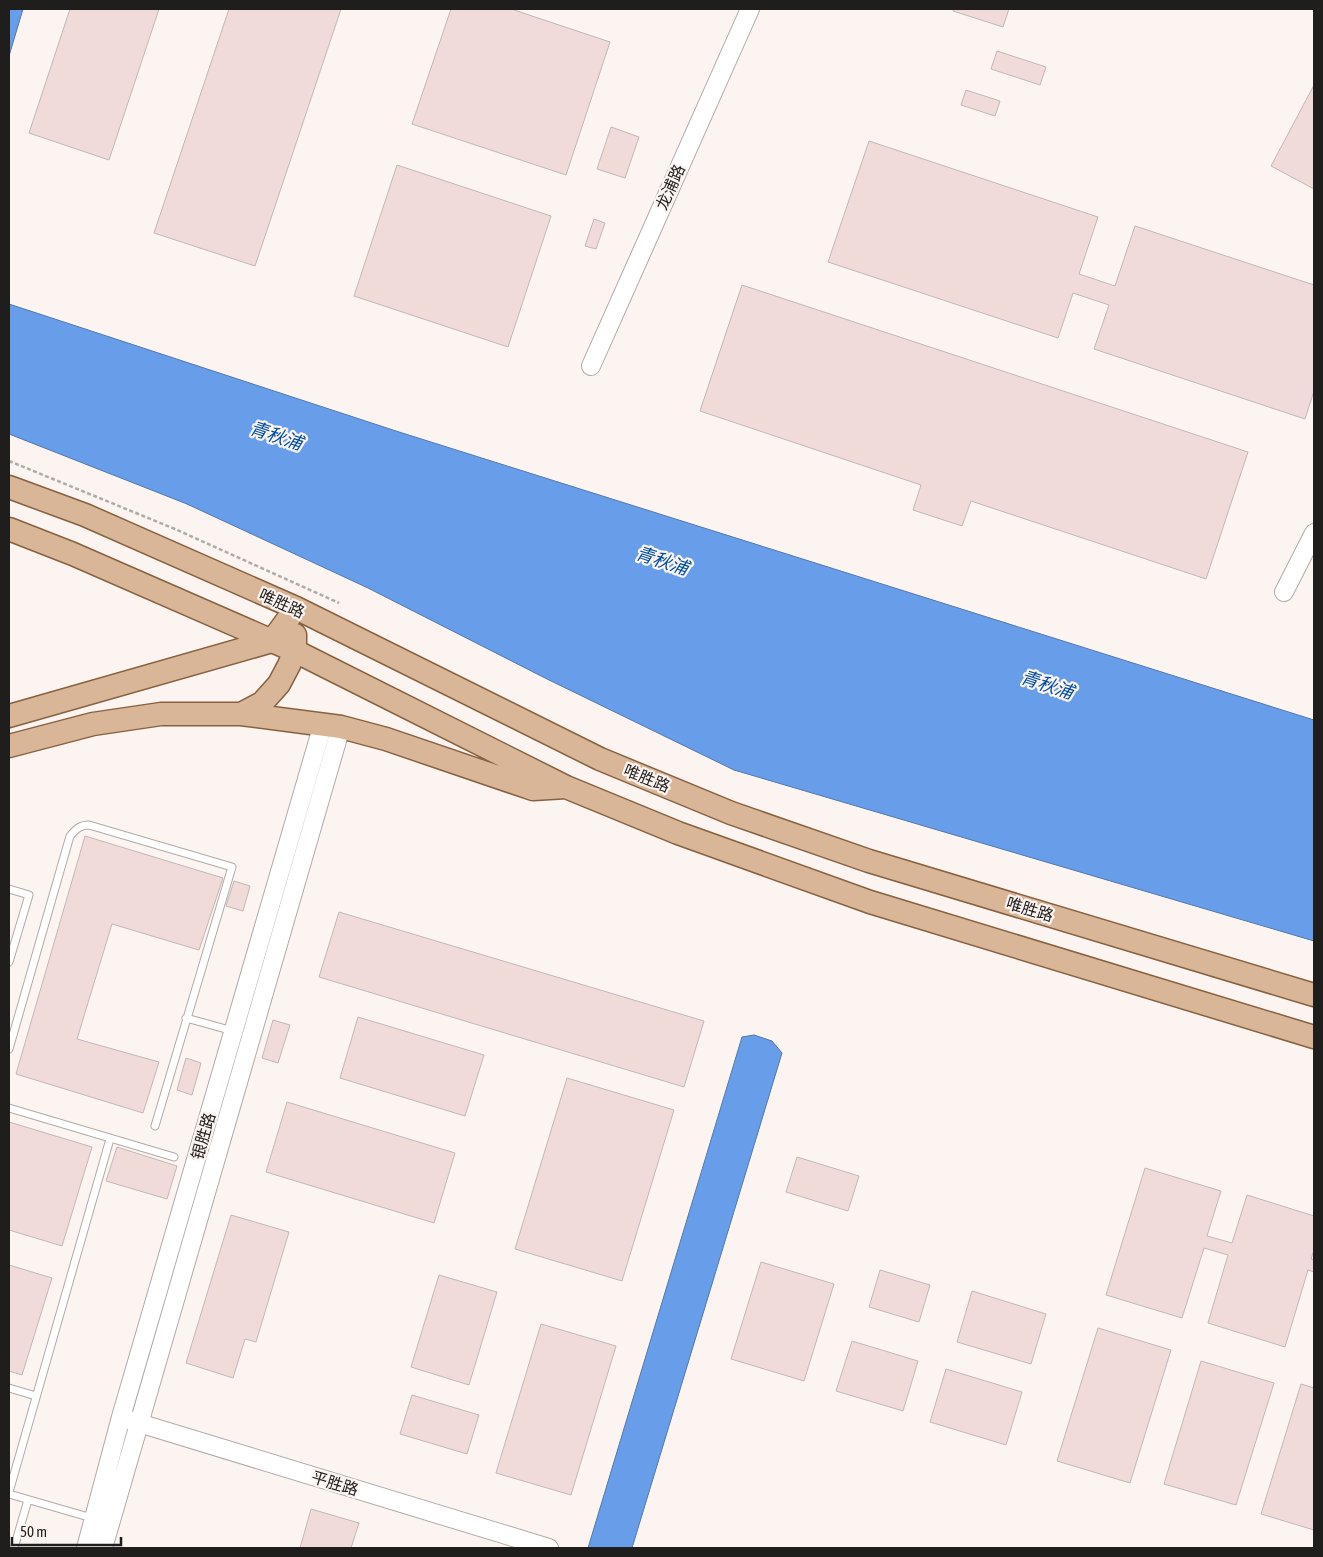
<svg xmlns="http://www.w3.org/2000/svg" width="1323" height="1557" font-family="'Asap Condensed','Noto Sans SC',sans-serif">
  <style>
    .water { fill: #689ee9; stroke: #5278ac }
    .building { fill: #f1dbd9; stroke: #c0b8b8 }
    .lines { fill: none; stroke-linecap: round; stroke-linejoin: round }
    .service-casing { stroke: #b1aba8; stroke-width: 9 }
    .tertiary-casing { stroke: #b1aba8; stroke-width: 20 }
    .primary-casing { stroke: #87613f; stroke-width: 25 }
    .path { stroke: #b0aba9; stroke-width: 2.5; stroke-dasharray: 4 2.5; stroke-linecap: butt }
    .service { stroke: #fff; stroke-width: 7 }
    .tertiary { stroke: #fff; stroke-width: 18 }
    .primary { stroke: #d9b697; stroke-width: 22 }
    .labels { text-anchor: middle; stroke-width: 4.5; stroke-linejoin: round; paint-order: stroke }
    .street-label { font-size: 16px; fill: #201e1d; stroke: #fbf4f1 }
    .water-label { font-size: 18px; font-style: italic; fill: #004ea4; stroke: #fbf4f1 }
  </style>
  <rect width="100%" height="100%" fill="#fbf4f1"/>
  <!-- water -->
  <path class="water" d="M9,9H23L9,56Z
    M9,304L396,431L1314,720V941L734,770L547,679L368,588L187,504L9,434Z
    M754,1035L772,1041L782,1053L632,1548H588L742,1037Z"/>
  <!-- building -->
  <path class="building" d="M70,9H159L109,160L29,133Z
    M229,9H341L255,266L154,233Z
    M451,9H511L610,42L566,175L412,124Z
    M953,9H1009L1003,27L953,11Z
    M997,51L1046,67L1040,85L991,69Z
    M1314,85V189L1271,166Z
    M966,90L1000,101L995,116L961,105Z
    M611,127L639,137L625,178L597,169Z
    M869,141L1098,217L1079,274L1115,286L1135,226L1314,285V391L1305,419L1094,349L1109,305L1073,293L1058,338L828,262Z
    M397,165L551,216L508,347L354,296Z
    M594,219L605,223L596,249L585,246Z
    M742,285L1248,452L1206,579L971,501L962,526L913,510L921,485L700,411Z
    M85,836L223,878L199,950L112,924L77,1039L159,1062L143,1113L16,1074Z
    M234,881L250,886L243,911L226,906Z
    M339,912L704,1021L684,1087L319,977Z
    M358,1017L484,1055L465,1116L340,1078Z
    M273,1020L290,1025L278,1063L262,1058Z
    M186,1058L201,1063L192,1095L177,1090Z
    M567,1078L674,1110L622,1281L515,1249Z
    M287,1102L455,1153L434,1223L266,1172Z
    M9,1122L92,1147L62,1246L9,1230Z
    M117,1147L177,1166L167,1199L106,1181Z
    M797,1157L859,1176L848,1211L786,1192Z
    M1145,1168L1221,1191L1207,1236L1232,1243L1247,1195L1314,1216V1250L1311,1259L1314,1260V1272L1308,1270L1285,1347L1208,1323L1228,1255L1204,1248L1182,1318L1106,1295Z
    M231,1215L289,1232L256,1342L245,1339L233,1378L186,1363Z
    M761,1262L834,1284L804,1381L731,1359Z
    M9,1265L52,1278L22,1375L9,1371Z
    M880,1270L930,1285L919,1322L869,1307Z
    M439,1275L497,1292L469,1385L411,1367Z
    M972,1291L1046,1314L1031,1364L957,1342Z
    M541,1324L616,1346L571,1495L496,1473Z
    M1098,1328L1171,1350L1130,1483L1057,1461Z
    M852,1341L918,1361L903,1411L836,1391Z
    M1201,1361L1274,1383L1236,1505L1164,1484Z
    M946,1369L1022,1392L1006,1445L930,1422Z
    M1301,1384L1314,1388V1530L1261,1514Z
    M412,1395L479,1415L467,1454L400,1434Z
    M311,1509L359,1523L351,1548H300Z"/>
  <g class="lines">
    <!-- service casing -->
    <g class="service-casing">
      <path id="service" d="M9,889L29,895L9,962
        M186,1018L233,1031
        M9,1049L70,836C76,829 80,825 89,825L232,867L155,1126
        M9,1108L174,1157
        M9,1388L36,1396
        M9,1492L110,1139
        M9,1494L92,1518
        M14,1548L28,1500"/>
    </g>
    <!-- tertiary casing -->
    <g class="tertiary-casing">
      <path id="tertiary" d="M591,366L750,9
        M1284,592L1314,533
        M129,1420L549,1548
        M86,1548L121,1417L323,724
        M103,1548L341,727"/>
    </g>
    <!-- primary casing -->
    <g class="primary-casing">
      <path id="primary" d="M9,487L85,515L296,608L600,759L731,813L869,861L1314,995
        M9,529L73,554L295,651L566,787L678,833L870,902L1314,1037
        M241,714L262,703L279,684L289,665L295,651V635
        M9,716L272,641L296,608
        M9,746L93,724L161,714H241L341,727L386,739L533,789L566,787"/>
    </g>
    <!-- path -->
    <path class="path" d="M9,461L175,529L339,603"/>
    <!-- service -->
    <use href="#service" class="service"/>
    <!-- tertiary -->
    <use href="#tertiary" class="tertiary"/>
    <!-- primary -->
    <use href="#primary" class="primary"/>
  </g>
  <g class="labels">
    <!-- street labels -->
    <g class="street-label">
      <text transform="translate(670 187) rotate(-66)" y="6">龙浦路</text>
      <text transform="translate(282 603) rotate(24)" y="6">唯胜路</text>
      <text transform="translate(647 778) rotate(22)" y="6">唯胜路</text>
      <text transform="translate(1030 909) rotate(17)" y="6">唯胜路</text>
      <text transform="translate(203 1136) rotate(-74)" y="6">银胜路</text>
      <text transform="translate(335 1483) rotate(17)" y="6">平胜路</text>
    </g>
    <!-- water labels -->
    <g class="water-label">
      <text transform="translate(276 436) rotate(18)" y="6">青秋浦</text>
      <text transform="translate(662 561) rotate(18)" y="6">青秋浦</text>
      <text transform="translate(1047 685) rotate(18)" y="6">青秋浦</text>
    </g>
  </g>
  <!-- border -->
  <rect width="1323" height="1557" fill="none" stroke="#201e1d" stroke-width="20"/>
  <!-- scale -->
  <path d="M12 1537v8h109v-8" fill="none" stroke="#201e1d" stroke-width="2.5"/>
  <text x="20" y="1537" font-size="15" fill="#201e1d" stroke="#fbf4f1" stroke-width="4" paint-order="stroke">50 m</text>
</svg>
